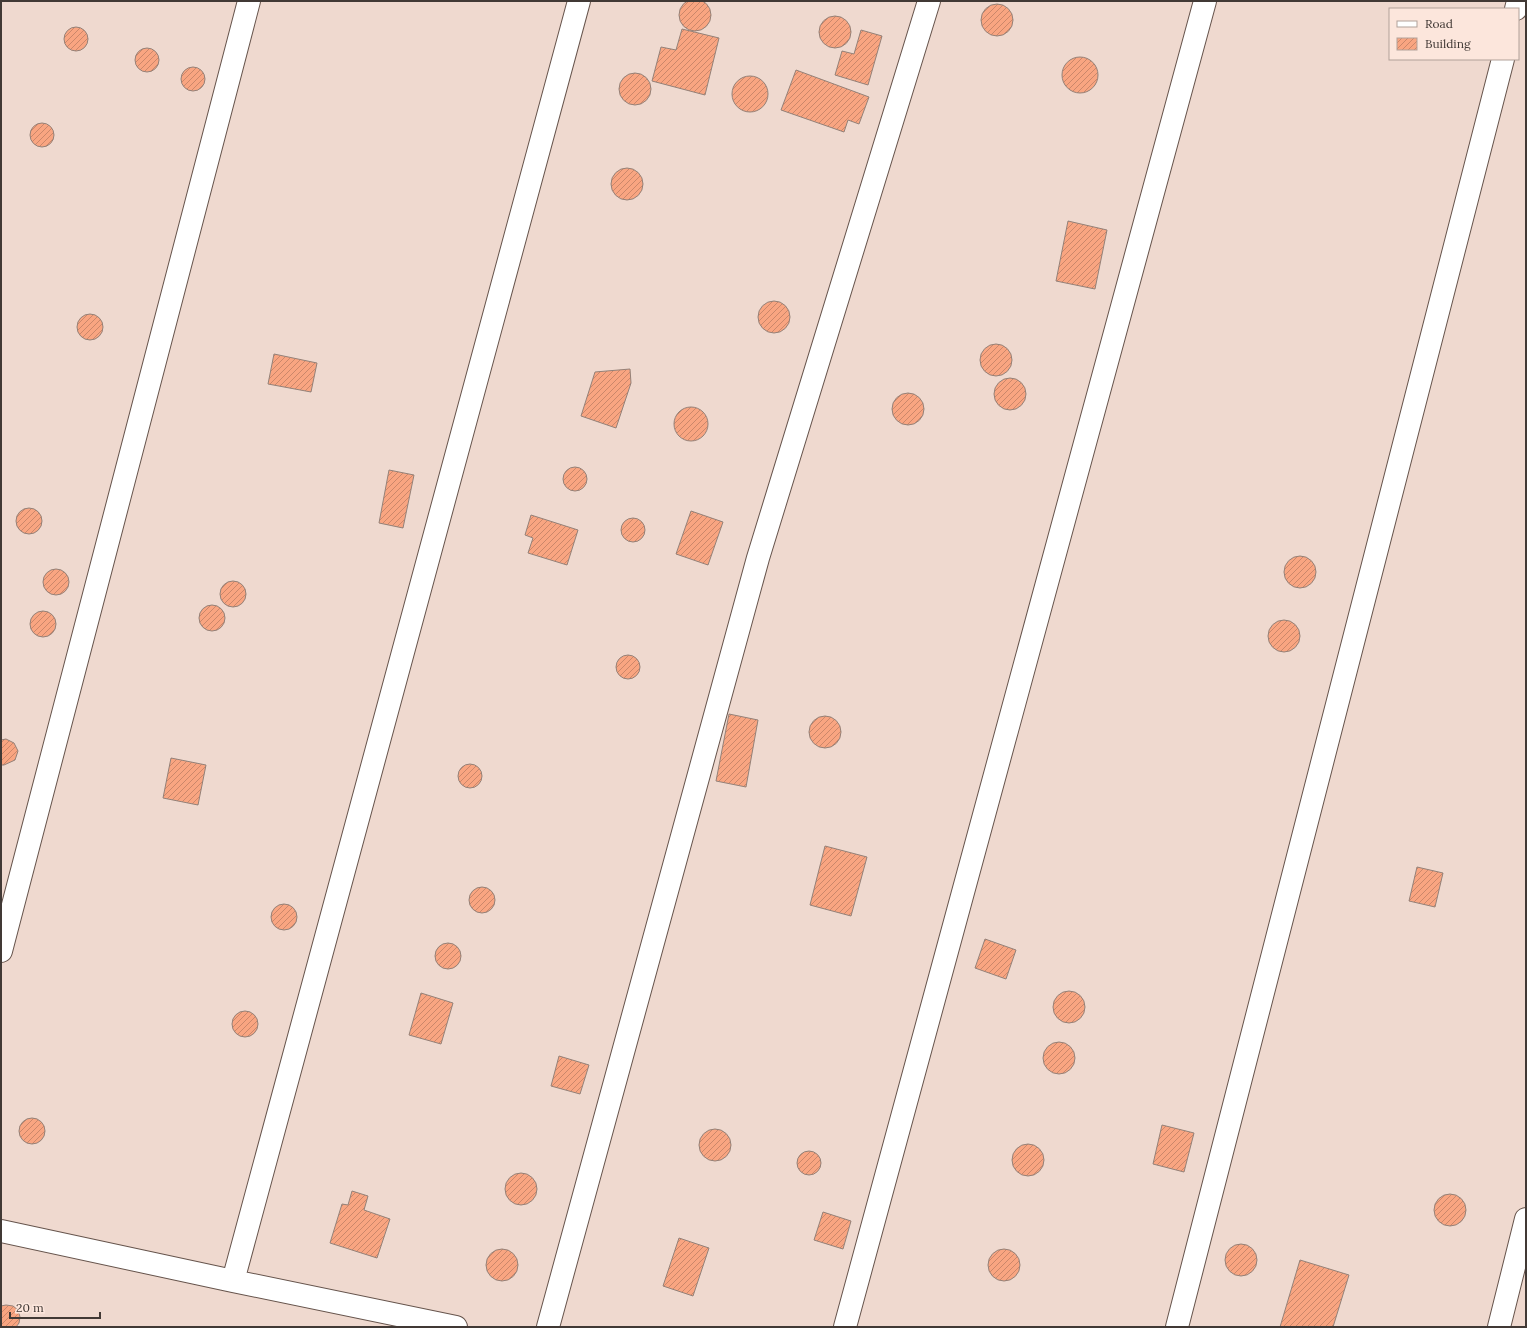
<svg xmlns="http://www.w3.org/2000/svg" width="1527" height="1328" font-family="Lora,serif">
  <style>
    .building { fill: url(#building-hatch); stroke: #948178 }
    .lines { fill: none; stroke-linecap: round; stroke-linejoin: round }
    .street-casing { stroke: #66544c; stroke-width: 24 }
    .street { stroke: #fff; stroke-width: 22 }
  </style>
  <defs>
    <pattern id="building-hatch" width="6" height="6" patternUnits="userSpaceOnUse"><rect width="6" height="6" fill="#f9a581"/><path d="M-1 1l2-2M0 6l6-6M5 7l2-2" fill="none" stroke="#cb876a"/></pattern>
  </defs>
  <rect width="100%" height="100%" fill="#efd9cf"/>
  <!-- building -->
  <path class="building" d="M679 15a16 16 0 1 1 32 0a16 16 0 1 1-32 0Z
    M981 20a16 16 0 1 1 32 0a16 16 0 1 1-32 0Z
    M819 32a16 16 0 1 1 32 0a16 16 0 1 1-32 0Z
    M64 39a12 12 0 1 1 24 0a12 12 0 1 1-24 0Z
    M682,29L719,38L705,95L652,81L661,47L676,50Z
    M861,30L882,36L868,85L835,75L842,51L854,54Z
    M135 60a12 12 0 1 1 24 0a12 12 0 1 1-24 0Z
    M1062 75a18 18 0 1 1 36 0a18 18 0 1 1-36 0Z
    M181 79a12 12 0 1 1 24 0a12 12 0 1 1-24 0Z
    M796,70L869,97L859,124L848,120L844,132L781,110Z
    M619 89a16 16 0 1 1 32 0a16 16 0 1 1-32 0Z
    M732 94a18 18 0 1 1 36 0a18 18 0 1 1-36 0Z
    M30 135a12 12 0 1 1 24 0a12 12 0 1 1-24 0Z
    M611 184a16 16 0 1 1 32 0a16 16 0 1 1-32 0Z
    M1068,221L1107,230L1095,289L1056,281Z
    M758 317a16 16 0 1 1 32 0a16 16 0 1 1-32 0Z
    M77 327a13 13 0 1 1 26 0a13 13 0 1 1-26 0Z
    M980 360a16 16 0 1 1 32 0a16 16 0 1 1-32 0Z
    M274,354L317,363L311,392L268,384Z
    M630,369L631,383L616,428L581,416L595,372Z
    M994 394a16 16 0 1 1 32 0a16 16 0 1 1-32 0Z
    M892 409a16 16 0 1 1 32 0a16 16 0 1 1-32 0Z
    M674 424a17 17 0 1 1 34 0a17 17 0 1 1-34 0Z
    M563 479a12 12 0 1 1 24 0a12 12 0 1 1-24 0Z
    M389,470L414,475L403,528L379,523Z
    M16 521a13 13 0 1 1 26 0a13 13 0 1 1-26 0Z
    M691,511L723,522L708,565L676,554Z
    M531,515L578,530L567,565L528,553L533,538L525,535Z
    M621 530a12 12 0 1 1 24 0a12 12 0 1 1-24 0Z
    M1284 572a16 16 0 1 1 32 0a16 16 0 1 1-32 0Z
    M43 582a13 13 0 1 1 26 0a13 13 0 1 1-26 0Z
    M220 594a13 13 0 1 1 26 0a13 13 0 1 1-26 0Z
    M199 618a13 13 0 1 1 26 0a13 13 0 1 1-26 0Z
    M30 624a13 13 0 1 1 26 0a13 13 0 1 1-26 0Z
    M1268 636a16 16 0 1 1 32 0a16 16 0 1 1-32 0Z
    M616 667a12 12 0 1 1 24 0a12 12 0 1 1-24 0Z
    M729,714L758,720L746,787L716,781Z
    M809 732a16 16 0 1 1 32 0a16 16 0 1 1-32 0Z
    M6,739L14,743L18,751L15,760L4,765H1V740Z
    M171,758L206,765L198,805L163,798Z
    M458 776a12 12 0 1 1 24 0a12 12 0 1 1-24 0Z
    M825,846L867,857L851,916L810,905Z
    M1417,867L1443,873L1435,907L1409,901Z
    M469 900a13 13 0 1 1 26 0a13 13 0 1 1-26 0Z
    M271 917a13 13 0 1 1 26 0a13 13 0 1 1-26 0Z
    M985,939L1016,950L1006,979L975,968Z
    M435 956a13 13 0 1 1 26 0a13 13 0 1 1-26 0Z
    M1053 1007a16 16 0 1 1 32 0a16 16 0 1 1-32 0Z
    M421,993L453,1003L441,1044L409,1035Z
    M232 1024a13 13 0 1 1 26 0a13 13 0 1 1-26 0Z
    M1043 1058a16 16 0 1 1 32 0a16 16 0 1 1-32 0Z
    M559,1056L589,1065L580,1094L551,1086Z
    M19 1131a13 13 0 1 1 26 0a13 13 0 1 1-26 0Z
    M1162,1125L1194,1133L1184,1172L1153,1164Z
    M699 1145a16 16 0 1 1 32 0a16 16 0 1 1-32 0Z
    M1012 1160a16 16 0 1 1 32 0a16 16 0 1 1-32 0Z
    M797 1163a12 12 0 1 1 24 0a12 12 0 1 1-24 0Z
    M505 1189a16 16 0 1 1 32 0a16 16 0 1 1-32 0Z
    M352,1191L368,1196L364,1210L390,1219L377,1258L330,1243L342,1204L348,1205Z
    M1434 1210a16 16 0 1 1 32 0a16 16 0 1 1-32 0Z
    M823,1212L851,1221L843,1249L814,1240Z
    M679,1238L709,1248L693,1296L663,1286Z
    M1225 1260a16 16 0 1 1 32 0a16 16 0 1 1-32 0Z
    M988 1265a16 16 0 1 1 32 0a16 16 0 1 1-32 0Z
    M486 1265a16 16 0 1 1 32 0a16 16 0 1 1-32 0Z
    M1300,1260L1349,1275L1333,1327H1280Z
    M6,1305L13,1306L18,1310L20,1317L19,1323L16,1327H1V1306Z"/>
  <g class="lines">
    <!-- street casing -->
    <g class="street-casing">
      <path id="street" d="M1516,9L1518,1
        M1,951L249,1
        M1,1231L233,1281L456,1327
        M233,1281L579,1
        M548,1327L758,558L929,1
        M845,1327L1205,1
        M1177,1327L1503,59
        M1499,1327L1526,1219"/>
    </g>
    <!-- street -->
    <use href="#street" class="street"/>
  </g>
  <!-- border -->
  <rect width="1527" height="1328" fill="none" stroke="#413935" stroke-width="4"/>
  <!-- legend -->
  <rect x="1389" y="8" width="130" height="52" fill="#fce6dc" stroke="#b1a199"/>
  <rect x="1397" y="21" width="20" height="6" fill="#ffffff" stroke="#b1a199"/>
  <text x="1425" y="28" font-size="12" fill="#413935">Road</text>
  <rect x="1397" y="38" width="20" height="12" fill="url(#building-hatch)" stroke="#b1a199"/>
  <text x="1425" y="48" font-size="12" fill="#413935">Building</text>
  <!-- scale -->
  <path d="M10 1312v6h90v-6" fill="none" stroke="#413935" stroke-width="2"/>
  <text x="16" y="1312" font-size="12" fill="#413935" stroke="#fce6dc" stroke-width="3" paint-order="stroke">20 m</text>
</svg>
